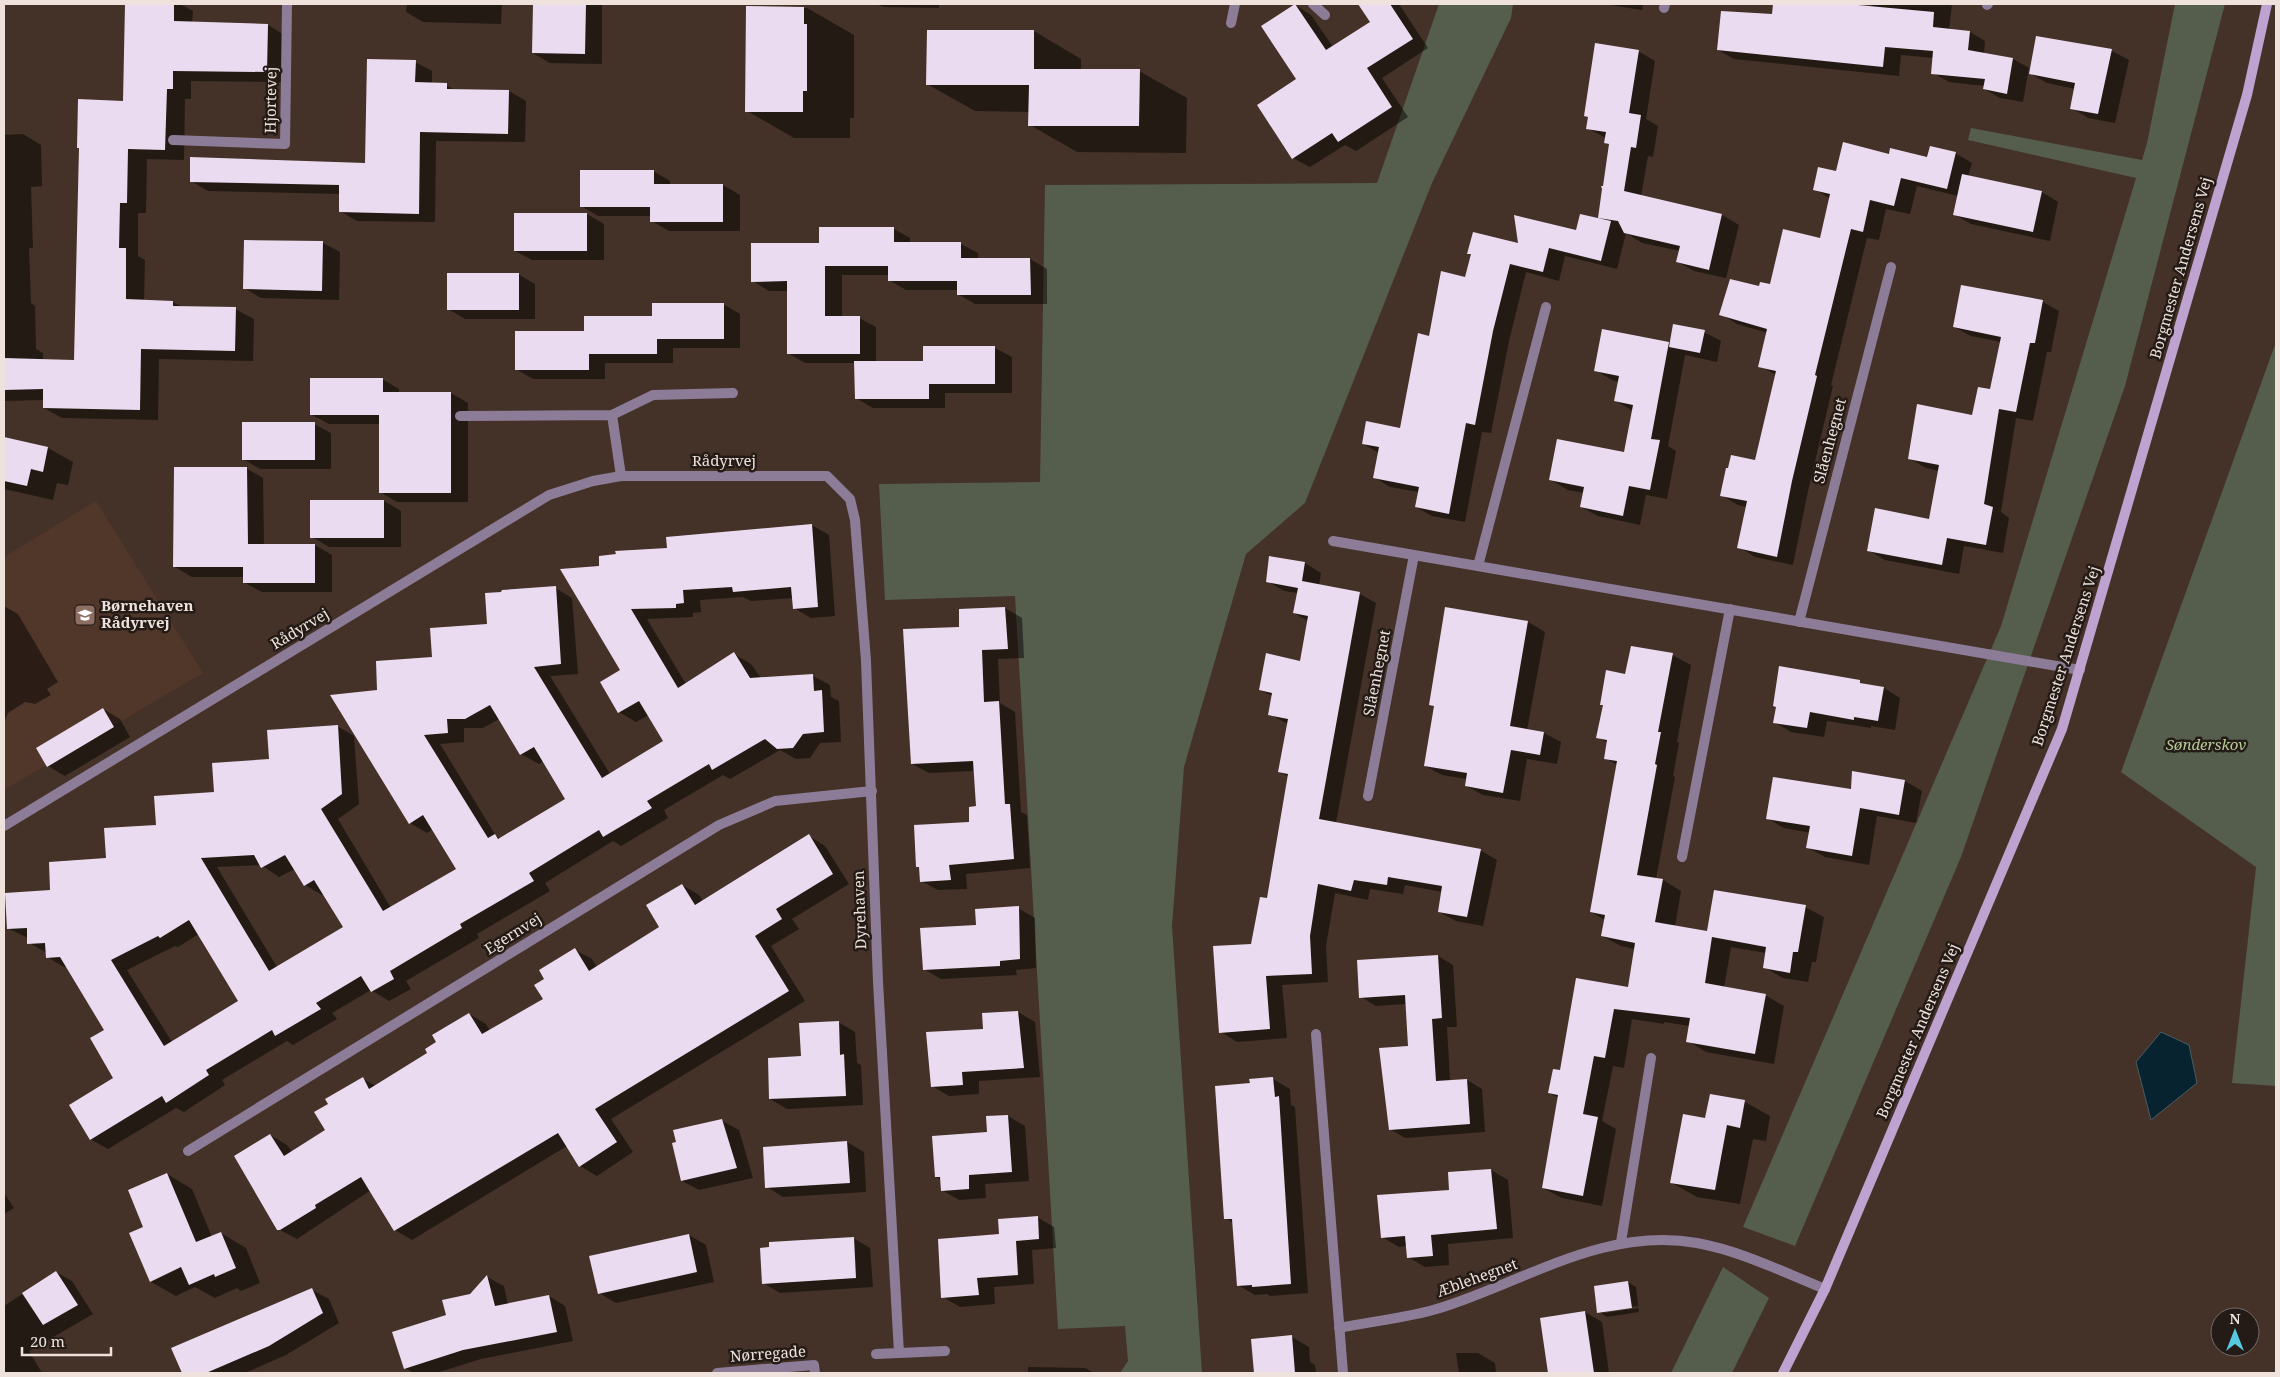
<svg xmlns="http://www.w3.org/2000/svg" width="2280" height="1377" font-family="'Noto Serif',serif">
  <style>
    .built { fill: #51372a }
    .green { fill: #555d4d }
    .water { fill: #072330; stroke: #4d5c64 }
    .shadow { fill: #0007; fill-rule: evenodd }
    .building { fill: #ebdbf0; fill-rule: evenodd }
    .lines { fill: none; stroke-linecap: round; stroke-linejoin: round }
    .street { stroke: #8d7c98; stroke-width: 10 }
    .secondary { stroke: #bea3d0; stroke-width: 10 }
    .labels { text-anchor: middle; stroke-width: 5; stroke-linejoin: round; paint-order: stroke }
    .street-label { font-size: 15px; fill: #efe2dc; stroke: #241b17 }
    .poi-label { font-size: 15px; font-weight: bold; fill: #efe2dc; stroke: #241b17; text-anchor: start }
    .park-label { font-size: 15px; font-style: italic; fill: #b5cb98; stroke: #241b17 }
  </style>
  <rect width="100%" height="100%" fill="#443127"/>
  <!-- built -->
  <path class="built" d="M96,501L203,673L4,790V557Z"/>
  <!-- green -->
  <path class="green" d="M1439,4H1513L1511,18L1432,183L1305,503L1246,554L1184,767L1172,926L1202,1373H1120L1128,1361L1125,1326L1058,1329L1015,596L885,600L879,484L1040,482L1045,185L1377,183Z
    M2175,4H2225L2125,386L1961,857L1795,1246L1743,1227L2001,626L2136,178L1968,140L1971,128L2142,160L2147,143Z
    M2276,342V1086L2232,1083L2256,867L2121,772Z
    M1723,1267L1769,1298L1732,1373H1671Z"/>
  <!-- water -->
  <path class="water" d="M2161,1032L2189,1045L2197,1083L2151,1120L2136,1062Z"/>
  <!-- shadow -->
  <path class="shadow" d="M126,4H180L193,11L192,23L268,25L286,36L285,82L191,81V99H185L184,160L147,159L146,213H138V256L145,260L144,301L173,302L182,307L235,309L254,319L253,361L159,359L158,420L62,418L44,408V400L4,401V135L23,134L41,145L42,186L31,187L33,248H29L31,303L35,306L36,349L43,353V360L75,361L81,149L78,148L125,102Z
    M407,4H502L501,24L423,22L406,12Z
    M534,4H602V64L550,63L533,53Z
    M876,4H939V8L883,7Z
    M1359,4H1399L1428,48L1382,78L1408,117L1356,151L1345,145L1310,167L1293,158L1298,79L1295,5L1311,15L1333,47L1371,22Z
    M1604,4H1643L1642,10Z
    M1774,4H1833L1871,7L1872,4H1952L1949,30L1970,32L1985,41L1984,54L2013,59L2029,68L2023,102L2000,98L1984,89L1985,86L1949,82L1933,73L1934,58L1901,55L1899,76L1734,59L1718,50L1774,16Z
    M747,8H807L854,35V118H850V138H794L747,111Z
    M1034,31L1081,59V70L1139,71L1187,98L1186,153L1077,152L1030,125V112L975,111L927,84Z
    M2037,37L2112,51L2129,60L2115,123L2088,118L2072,108L2075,89L2047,83L2031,74Z
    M1638,51L1655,61L1646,119L1658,126L1653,157L1648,156L1641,196L1722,215L1739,225L1726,278L1694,271L1678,262L1680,251L1642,243L1626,233L1617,269L1565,256L1559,281L1526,272L1509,341L1491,433L1482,432L1465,522L1432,516L1416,507L1419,492L1390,487L1374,477L1379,453L1363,444L1401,429L1430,338L1466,279L1472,255L1469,253L1520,245L1577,232L1599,219L1610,145L1606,143V138L1587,128Z
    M415,62L432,71V84L446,85L457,91H509L526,101L525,142L436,141L435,222L357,221L340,211L341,194L208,191L191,181L366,164Z
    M1955,153L1972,163L1968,176L2042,192L2058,202L2050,241L1971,224L1954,214L1958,196L1917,186L1910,214L1886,209L1879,240L1867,238L1831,385L1833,386L1808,491L1793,565L1755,557L1739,547L1747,507L1738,505L1721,495L1756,461L1776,375L1760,366L1768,333L1737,324L1721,314L1760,287L1771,286L1821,240L1831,199L1814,189L1837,172L1890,155L1928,158Z
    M653,171L670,181V185H723L740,195V231H669L652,221V216H598L581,206Z
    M587,214L604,224V260H532L515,251Z
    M894,229L910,238V244H961L978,253V259H1030L1047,269V304H975L958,294V290H906L889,280V275H842V318H859L876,327V362H924L995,348L1012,357V393H945V408H873L856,398V363H805L788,353V291H769L753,281L821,244Z
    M323,243L340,252L339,300L261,298L244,288Z
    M518,274L535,284V319H465L448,309Z
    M2043,302L2059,311L2051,352H2047L2033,421L2016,418L2001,512L2009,518L2003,553L1964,546L1959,574L1885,560L1868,550L1930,520L1939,471L1926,468L1909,458L1973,416L1991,390L2001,342L1971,336L1954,327Z
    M723,304L740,314V348H673V363H605V379H533L516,369L585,333Z
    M1704,332L1721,341L1717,362L1685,355L1668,446L1676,451L1667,499L1646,495L1640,525L1598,516L1581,507L1584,493L1568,490L1551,480L1625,454L1633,411L1616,401L1619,382L1612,380L1595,370Z
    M382,379L399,389V393H451L468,403V502H397L380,492V424H329L312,415Z
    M314,424L331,433V469H260L243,459Z
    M4,438L48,448L73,462L68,485L57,483L53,500L4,489Z
    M246,468L263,478L264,545H315L332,555V592H262L245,583V577H192L175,567Z
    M312,501H384L401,511V547H329L312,537Z
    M812,525L829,535L835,616L811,618L794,608L793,598L751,601L743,597L700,600L701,612L693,613V617L647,619L686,684L734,654L751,664L761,678L813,676L830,685L831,697L839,701L841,742L820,743L810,758L796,759L780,750L730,779L723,775L664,810L668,818L621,846L613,841L545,883L550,891L477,934L479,938L406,981L411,989L389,1001L371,990L332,1013L337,1019L293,1045L287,1041L222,1080L225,1085L184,1112L176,1108L108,1149L90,1139L115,1079L106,1030L68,967H64L47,957V953L29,943L28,938L9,929L52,891L270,760L337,726L354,736L359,804L338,819L391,908L458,869L433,829L427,833L410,823L379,692L488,625L555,588L572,598L578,674L550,676L610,774L665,742L649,715L636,722L619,712L622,671L601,568L668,549ZM499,719L521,754L539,764L544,761L567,799L501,839L496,836L440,744L464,742V728H483ZM261,865L279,877L295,869L305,885L322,895L324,894L345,927L277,967L217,867ZM199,934L240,1002L172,1042L127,970L175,946L178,947Z
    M1270,557L1305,563L1321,573L1319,586L1360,594L1376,603L1336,823L1480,850L1497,860L1483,926L1456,921L1439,912L1442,892L1405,885L1403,894L1370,889L1368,900L1335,893L1326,946L1328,982L1282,985L1287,1038L1237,1042L1221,1032L1268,899L1289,777L1280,772L1288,724L1269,714L1272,696L1260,690L1301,663L1308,621L1294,613L1298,593L1284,591L1267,581Z
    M4,606L18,614L58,682L47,689L51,695L35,704L25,702L8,713L4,723Z
    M1005,608L1022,618L1024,658L998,659L1000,703L1015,712L1021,812L1027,815L1030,868L966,874L967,889L938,890L921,881L920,868L918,866L971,823L977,807L974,771L929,773L912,764L961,628L960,610Z
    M1446,609L1528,622L1545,632L1527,730L1544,733L1561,742L1557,764L1527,759L1520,801L1483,795L1466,786L1467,779L1442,775L1425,766L1435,707L1431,704Z
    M1672,655L1691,665L1677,742L1679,743L1673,776L1675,777L1656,879L1663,880L1681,891L1675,927L1708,932L1805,907L1824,917L1816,962H1812L1808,982L1783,978L1764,967L1766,953L1731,947L1724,988L1765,995L1784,1006L1774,1064L1706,1052L1688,1041L1690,1026L1664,1022V1024L1632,1019L1624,1068L1613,1066L1602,1121L1616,1129L1602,1206L1562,1198L1543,1188L1559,1098L1549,1093L1561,1072L1629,989L1635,949L1621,946L1602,936L1605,920L1591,912L1617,765L1605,758L1608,743L1598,737L1626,675Z
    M1860,682L1866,685L1884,688L1900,698L1895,730L1871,726V728L1827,721L1824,737L1791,732L1774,722Z
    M103,709L120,719L130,737L65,776L48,766L38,748Z
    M1853,772L1905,781L1922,791L1916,823L1877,816L1869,865L1825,857L1808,848L1811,833L1784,828L1767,818L1852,791Z
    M809,836L825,846L849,884L792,919L799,929L771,946L805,1001L611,1119L633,1152L597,1176L580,1166L567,1146L412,1240L395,1230L371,1190L297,1239L278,1229L270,1135L287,1145L292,1152L327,1130L329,1104L363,1079L376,1086L429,1053L469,1014L486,1024L490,1031L544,999L546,980L575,950L592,959L597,967L661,928L682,885L699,895L703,902Z
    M1018,908L1035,918L1036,968L1016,970L1017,975L941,979L924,969L977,926Z
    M1438,956L1453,965L1457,1027H1447L1450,1081L1467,1080L1482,1089L1485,1132L1405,1138L1390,1129L1410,1047L1407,1004L1376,1006L1361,997Z
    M1018,1012L1035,1022L1040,1077L979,1081V1094L949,1096L932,1086L985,1030Z
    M838,1022L855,1032L857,1063L861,1065L863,1105L787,1109L770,1099L802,1057Z
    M1273,1079L1290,1089L1291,1105L1295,1107L1308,1293L1270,1296L1267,1294L1255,1295L1238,1285L1233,1223L1226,1218Z
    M1745,1102L1770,1116L1766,1141L1753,1139L1740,1204L1697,1197L1672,1183Z
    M1008,1116L1025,1126L1029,1181L985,1184L986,1198L959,1200L942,1190V1180L936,1177L989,1133L987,1117Z
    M722,1121L739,1130L753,1178L699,1190L682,1181Z
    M847,1142L864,1152L866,1192L783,1197L767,1187Z
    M1491,1170L1508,1180L1513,1238L1448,1244L1449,1265L1425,1267L1408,1257L1407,1246L1399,1247L1382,1237L1451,1191Z
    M167,1174L192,1189L212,1237L221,1233L246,1248L260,1283L241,1291L237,1288L215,1298L195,1287L176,1296L151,1282L131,1233L145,1227Z
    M4,1193L14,1208L4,1214Z
    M1037,1217L1054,1227L1056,1248L1032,1250L1034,1284L994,1287L995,1304L960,1307L943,1297L1000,1235Z
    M689,1235L706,1245L714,1282L616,1303L599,1293Z
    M853,1238L870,1248L873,1287L780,1293L763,1283L770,1248Z
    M56,1272L72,1281L93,1314L29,1351L42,1373H4V1306Z
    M487,1277L504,1286L508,1305L549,1296L565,1306L573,1341L481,1359L436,1373H414L405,1368L447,1316Z
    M1628,1282L1636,1287L1639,1312L1607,1317L1599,1312ZM1638,1306V1308L1604,1313V1311Z
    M312,1290L329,1299L339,1323L286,1355L245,1373H184L173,1349Z
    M1585,1312L1602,1322L1609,1373H1550L1542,1319Z
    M1292,1337L1309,1347L1310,1362L1315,1365L1316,1373H1255L1252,1340Z
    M1456,1353H1478L1495,1363L1496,1373H1459Z
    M1028,1367L1085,1368L1094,1373H1028Z"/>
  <!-- building -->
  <path class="building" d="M125,4H174V21L268,24L267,72L173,71V89H167L165,150L128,149L127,203H120L119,248H126V299L173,301V306L236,307L235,351L141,349L140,410L43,408V389L4,390V358L74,360L79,148H77L78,99L123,101Z
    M533,4H586L585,54L532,53Z
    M1295,4L1326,50L1370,22L1358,4H1390L1413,39L1367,68L1392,107L1338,142L1332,133L1292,159L1257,105L1296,79L1261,26Z
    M1773,4H1847L1934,12L1933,27L1970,31L1968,50L2013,58L2007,94L1983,89L1985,79L1931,74L1933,51L1885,47L1883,67L1717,50L1721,11L1772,14Z
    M746,6L804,7V24H807V91H803V112H745Z
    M927,30H1034V69H1140L1139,126H1028L1029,85H926Z
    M2036,36L2112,49L2098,114L2070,109L2075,83L2029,74Z
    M1595,43L1639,50L1629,113L1641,115L1636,148L1631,147L1624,191L1722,214L1709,270L1676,262L1680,246L1624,233L1618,221L1598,218L1602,189L1601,186H1603L1609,144L1604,143L1606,132L1586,129L1588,117L1584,116Z
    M367,59L416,60L415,82L447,83V89L509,90L508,134L420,132L419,214L339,212V185L190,182V157L365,163Z
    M1843,142L1889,154L1890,148L1927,157L1930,146L1956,152L1947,189L1901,178L1894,206L1870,200L1863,232L1851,229L1815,375L1817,376L1792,481L1777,557L1737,548L1747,501L1720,496L1726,468H1728L1731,455L1755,460L1776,371L1758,367L1767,329L1719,315L1730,279L1759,286L1760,282L1770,284L1783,229L1820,238L1830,194L1813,190L1818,167L1836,171Z
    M580,170H654V184H723V222H650V207H580Z
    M1962,174L2042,191L2033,232L1953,215Z
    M514,213H587V251H514Z
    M1580,214L1611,221L1601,261L1549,248L1543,272L1510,264L1493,331L1475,425L1466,423L1449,514L1415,507L1419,487L1373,478L1379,447L1362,444L1366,421L1400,428L1418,333L1429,336L1441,271L1465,277L1471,254H1467L1473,232L1518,243L1514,215L1576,230Z
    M819,227H894V242H961V258H1030L1031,295H957V281H888V266H825V316H860V354H787V281L751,282V243H819Z
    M244,240L323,241L322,291L243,289Z
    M447,273H519V310H447Z
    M1961,285L2043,300L2035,343H2030L2016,412L1999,409L1984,504L1993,507L1986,545L1947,538L1942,565L1867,551L1875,508L1929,519L1939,465L1908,459L1917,404L1972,415L1978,387L1990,389L2001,337L1953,327Z
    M652,303H724V339H657V354H589V370H515V331H584V316H652Z
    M1673,324L1705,330L1700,353L1669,347Z
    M1602,329L1669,342L1651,439L1660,440L1650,490L1629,486L1623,516L1580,507L1584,487L1549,480L1557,439L1624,452L1633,405L1614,401L1619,376L1594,371Z
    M923,346H995V384H929V399H855L854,361H923Z
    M310,378H383V392H451V493H379V415H310Z
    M242,422H315V460H242Z
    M4,437L48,447L43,472L31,469L27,486L4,481Z
    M174,467H247L248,544H315V583H243V567H173Z
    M310,500H384V538H310Z
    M812,524L818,607L793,609L791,587L733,592L732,587L683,590L684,603L676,604V608L631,609L678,688L734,652L750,678L813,674L814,691L822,690L824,732L803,734L793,748L777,749L765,739L712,770L709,764L647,801L652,808L603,837L599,830L529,873L534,881L460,924L462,928L390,971L394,979L371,992L361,976L316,1003L321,1009L275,1036L272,1030L206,1070L209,1075L166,1103L162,1096L90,1140L69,1105L113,1078L90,1038L104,1030L60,957L46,958L45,943L27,944V928L7,929L5,893L50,890L49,862L106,858L104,828L156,825L154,796L214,792L212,763L269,759L267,730L338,725L342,794L321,809L383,911L456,869L423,815L409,824L330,695L377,690L376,661L432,657L430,628L487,624L485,593L501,592L502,590L556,586L561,664L534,667L602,778L663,741L639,701L618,713L600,682L620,670L560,569L599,566V556L616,554L615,551L667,548L666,537ZM490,705L520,755L534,747L565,799L498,839L495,834L488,838L424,735L448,733L447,719H465ZM254,855L261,868L285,855L304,886L314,880L343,927L269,971L201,858ZM189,920L238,1001L164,1046L111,960L158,936L160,938Z
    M1269,556L1305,562L1302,581L1360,592L1319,819L1481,849L1467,917L1438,912L1442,886L1388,877L1387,885L1354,880L1351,891L1318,884L1310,936L1312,974L1266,976L1270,1029L1219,1033L1213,946L1251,944L1260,897L1267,898L1288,774L1278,772L1288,719L1268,715L1272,693L1259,690L1266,653L1300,661L1308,616L1293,613L1298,588L1266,582Z
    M1005,607L1008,649L982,650L984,702L999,701L1005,804H1010L1014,859L949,865L951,880L920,882L919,867H916L914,825L969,822V807L976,806L973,761L911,764L903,629L959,627V609Z
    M1445,607L1528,621L1510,726L1544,732L1540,755L1511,750L1503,793L1465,786L1467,773L1424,766L1434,706L1429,705Z
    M1631,646L1673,653L1658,732H1661L1655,764L1657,765L1637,875L1663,879L1655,922L1707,931L1714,890L1806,905L1798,952H1793L1790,973L1763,968L1766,947L1712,937L1705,983L1766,994L1755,1054L1686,1042L1690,1018L1614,1009L1605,1058L1594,1056L1583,1114L1598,1117L1583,1196L1542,1188L1558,1095L1548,1093L1553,1069L1560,1070L1576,978L1628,987L1635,943L1601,936L1605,915L1590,912L1617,761L1604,759L1607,740L1596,738L1603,705H1600L1606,670L1625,674Z
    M1779,666L1860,680V683L1884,687L1878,721L1854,717V720L1810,712L1807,728L1773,723L1776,707L1773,706Z
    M103,708L114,727L47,767L36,748Z
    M1852,771L1905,780L1899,815L1860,808L1852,856L1806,848L1810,826L1766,819L1773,777L1851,789Z
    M809,834L833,874L776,909L782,919L755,936L789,991L595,1109L617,1142L579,1167L558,1133L394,1231L361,1177L315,1205L316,1208L280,1230H277L234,1156L270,1134L284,1156L325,1130L314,1112L328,1104L325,1099L363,1077L369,1089L427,1053L425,1049L436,1042L432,1035L469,1013L482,1034L543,999L534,985L544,979L539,970L575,948L589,971L659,927L646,905L682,884L695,905Z
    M1019,906L1020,959L1000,961V966L923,970L920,928L976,925L975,909Z
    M1438,955L1442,1018L1432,1019L1436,1081L1467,1079L1470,1124L1389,1130L1379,1048L1408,1046L1405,995L1359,998L1357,960Z
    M1018,1011L1024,1068L962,1072L963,1085L931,1087L926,1032L983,1029L982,1013Z
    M839,1021L840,1055L844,1054L846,1096L769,1099L768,1058L801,1056L799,1023Z
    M1273,1077L1275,1097L1279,1096L1291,1284L1252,1287V1285L1237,1286L1232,1219H1224L1215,1086L1250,1083L1249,1079Z
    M1710,1094L1745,1100L1740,1128L1727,1125L1715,1190L1670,1183L1683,1114L1705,1118Z
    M1008,1115L1012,1172L969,1175V1189L941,1191L940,1177H935L932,1136L987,1132L986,1116Z
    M722,1119L737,1168L681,1181L672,1143L676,1142L673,1130Z
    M847,1141L850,1183L765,1188L763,1147Z
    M1491,1169L1497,1229L1431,1235L1433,1256L1407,1258L1405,1236L1381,1238L1377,1195L1449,1190L1448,1172Z
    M167,1173L196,1242L221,1232L236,1268L215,1277L214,1274L189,1285L181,1267L150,1282L129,1233L143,1227L128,1190Z
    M1038,1216L1039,1239L1016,1241L1018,1275L977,1278L979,1295L941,1298L938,1239L999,1234L998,1219Z
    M689,1234L697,1272L598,1294L589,1256Z
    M854,1237L856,1278L762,1284L760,1248L769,1247V1242Z
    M56,1271L78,1305L43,1325L22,1293Z
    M487,1275L495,1306L549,1295L557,1332L463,1350L404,1369L392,1332L446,1315L442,1300L470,1294Z
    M1628,1281L1632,1308L1597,1313L1594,1286Z
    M312,1288L323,1313L269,1346L206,1373H182L171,1348Z
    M1585,1311L1594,1373H1548L1540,1318Z
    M1292,1335L1295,1373H1254L1251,1339Z"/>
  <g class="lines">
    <!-- street -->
    <path class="street" d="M1313,4L1325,15
      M1987,5L1988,4
      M1664,8L1665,4
      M1231,23L1235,4
      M173,140L285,144L287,4
      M612,415L621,476
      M460,416L612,415L653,395L733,393
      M1333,541L2080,670
      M1478,566L1546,307
      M1799,622L1891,267
      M1368,796L1414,555
      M4,826L549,495L593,481L621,476H827L850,499L855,520L866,661L878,982L899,1353
      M1682,857L1730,609
      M1316,1034L1343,1373
      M188,1151L719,825L775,801L872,791
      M1621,1242L1651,1058
      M1339,1328C1372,1321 1408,1318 1440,1308C1524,1282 1605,1226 1697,1243C1741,1251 1783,1272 1825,1289
      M876,1354L945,1351
      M717,1373L814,1365L815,1373"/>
    <!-- secondary -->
    <path class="secondary" d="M1783,1373L1825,1289L2062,729L2247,95L2267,4"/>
  </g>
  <!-- icons -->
  <defs>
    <g id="school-square" transform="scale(1.125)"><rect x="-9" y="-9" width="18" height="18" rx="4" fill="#8d6e63" stroke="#241b17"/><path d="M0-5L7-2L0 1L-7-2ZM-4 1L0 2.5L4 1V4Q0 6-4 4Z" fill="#fff"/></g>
  </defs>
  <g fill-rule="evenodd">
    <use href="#school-square" x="85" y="615"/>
  </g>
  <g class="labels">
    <!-- street labels -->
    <g class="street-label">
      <text transform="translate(271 100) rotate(-89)" y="5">Hjortevej</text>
      <text transform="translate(2181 268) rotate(-74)" y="5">Borgmester Andersens Vej</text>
      <text transform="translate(1830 441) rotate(-75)" y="5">Slåenhegnet</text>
      <text x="724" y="466">Rådyrvej</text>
      <text transform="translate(300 629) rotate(-31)" y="5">Rådyrvej</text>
      <text transform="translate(2066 656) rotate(-72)" y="5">Borgmester Andersens Vej</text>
      <text transform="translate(1377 673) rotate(-79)" y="5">Slåenhegnet</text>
      <text transform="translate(860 910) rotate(-92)" y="5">Dyrehaven</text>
      <text transform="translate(513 934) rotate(-32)" y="5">Egernvej</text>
      <text transform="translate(1918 1031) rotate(-67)" y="5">Borgmester Andersens Vej</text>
      <text transform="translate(1477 1278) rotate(-20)" y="5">Æblehegnet</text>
      <text transform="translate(768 1354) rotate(-4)" y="5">Nørregade</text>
    </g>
    <!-- poi labels -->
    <g class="poi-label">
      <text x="101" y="611">Børnehaven<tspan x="101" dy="17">Rådyrvej</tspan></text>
    </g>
    <!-- park labels -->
    <g class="park-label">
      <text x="2206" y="750">Sønderskov</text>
    </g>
  </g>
  <!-- border -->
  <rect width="2280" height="1377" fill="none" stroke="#efe2dc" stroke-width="10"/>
  <!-- north arrow -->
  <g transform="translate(2235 1332)"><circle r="24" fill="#241b17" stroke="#756b66"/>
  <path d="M0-4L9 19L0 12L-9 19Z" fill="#56c9e1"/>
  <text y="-8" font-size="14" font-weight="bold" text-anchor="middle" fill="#efe2dc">N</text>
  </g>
  <!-- scale -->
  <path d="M22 1347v8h89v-8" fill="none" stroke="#efe2dc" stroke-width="2.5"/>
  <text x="30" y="1347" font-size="15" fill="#efe2dc" stroke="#241b17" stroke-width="4" paint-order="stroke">20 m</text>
</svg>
